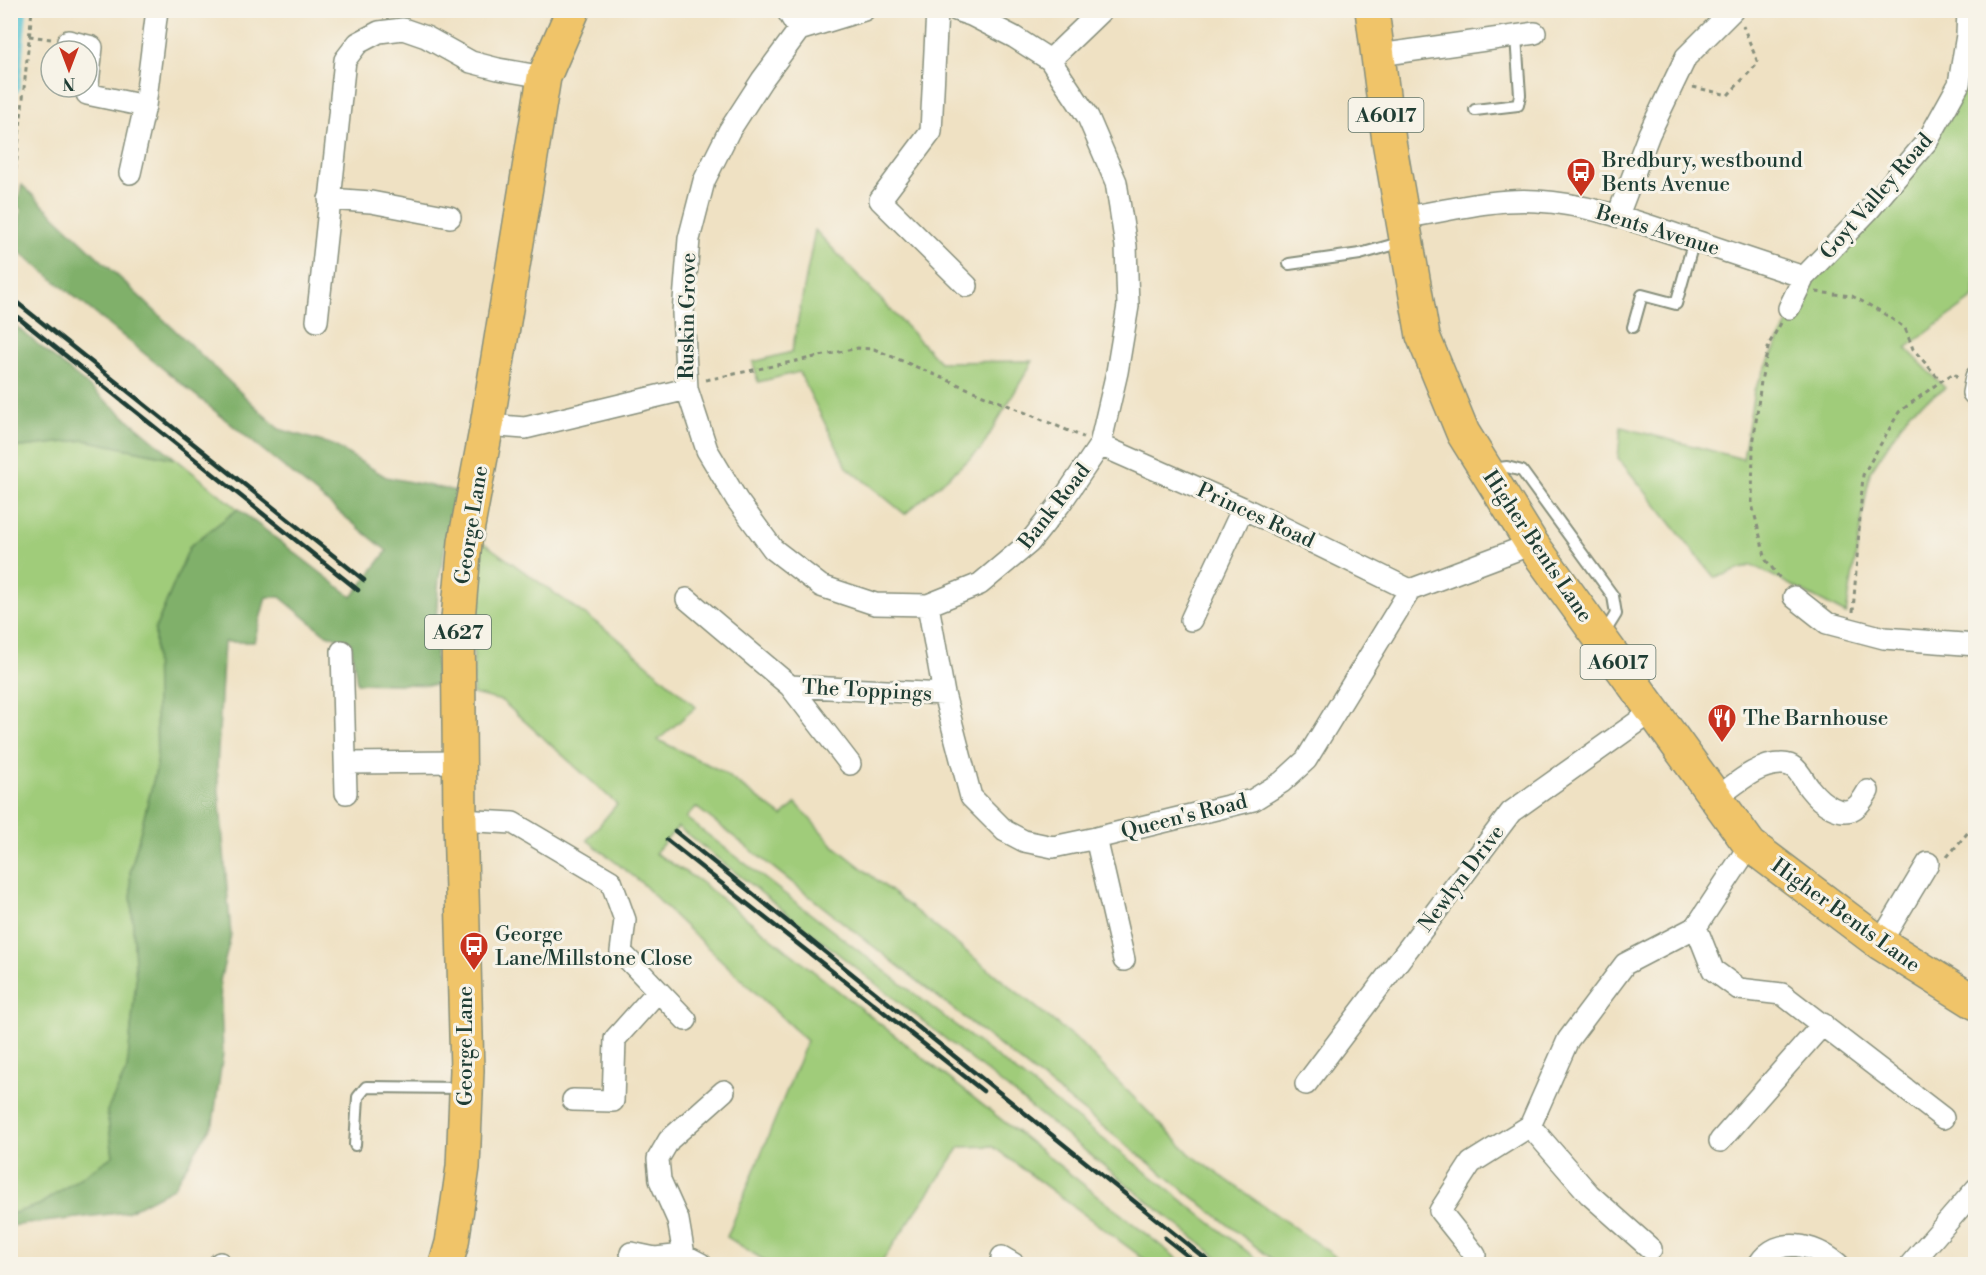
<svg xmlns="http://www.w3.org/2000/svg" width="1986" height="1275" font-family="'Libre Bodoni',serif">
  <style>
    .green { fill: #a0cc7a; stroke: #608457; stroke-width: 1.5 }
    .forest { fill: #80b06a; stroke: #50764f; stroke-width: 1.5 }
    .lines { fill: none; stroke-linecap: round; stroke-linejoin: round }
    .canal { stroke: #59c4d3; stroke-width: 20 }
    .lane-casing { stroke: #878f7c; stroke-width: 14 }
    .street-casing { stroke: #878f7c; stroke-width: 24 }
    .primary-casing { stroke: #878f7c; stroke-width: 36 }
    .path { stroke: #878f7c; stroke-width: 3; stroke-dasharray: 4.5 4.5; stroke-linecap: butt }
    .lane { stroke: #fff; stroke-width: 10 }
    .street { stroke: #fff; stroke-width: 21 }
    .primary { stroke: #f0c469; stroke-width: 33 }
    .rail { stroke: #1f3d34; stroke-width: 4.5 }
    .labels { text-anchor: middle; stroke-width: 6; stroke-linejoin: round; paint-order: stroke }
    .shield { fill: #f7f3e8; stroke: #60746a; stroke-width: 1.5 }
    .shield-label { font-size: 20px; font-weight: bold; fill: #1f3d34 }
    .poi-label { font-size: 21px; fill: #1f3d34; stroke: #f7f3e8; text-anchor: start }
    .street-label { font-size: 21px; fill: #1f3d34; stroke: #f7f3e8 }
  </style>
  <rect width="100%" height="100%" fill="#f7f3e8"/>
  <filter id="ink" filterUnits="userSpaceOnUse"><feTurbulence type="fractalNoise" baseFrequency=".0167" numOctaves="2"/><feDisplacementMap in="SourceGraphic" scale="12" xChannelSelector="R" yChannelSelector="G"/><feConvolveMatrix kernelMatrix="1 2 1 2 8 2 1 2 1" color-interpolation-filters="sRGB"/></filter>
  <filter id="wash" filterUnits="userSpaceOnUse"><feTurbulence type="fractalNoise" baseFrequency=".008" numOctaves="4" result="noise"/><feDisplacementMap in="SourceGraphic" scale="24" xChannelSelector="R" yChannelSelector="G"/><feGaussianBlur stdDeviation="1.35" result="paint"/><feColorMatrix in="noise" values="0 0 0 0 0 0 0 0 0 0 0 0 0 0 0 0 0 1.4 0 .05"/><feComposite in="paint" operator="in"/></filter>
  <g filter="url(#wash)">
    <rect width="100%" height="100%" fill="#efe1c3"/>
    <!-- green -->
    <path class="green" d="M1975,57V297L1906,348L1945,388L1910,411L1870,472L1846,614L1752,565L1715,578L1618,458L1621,427L1743,459L1754,391L1811,275L1971,72Z
      M815,230L940,362L1033,361L981,449L905,514L847,467L799,372L758,382L753,362L792,352Z
      M85,440L176,459L238,509L190,546L155,629L157,766L130,873L136,981L127,1069L107,1111L113,1156L43,1204L11,1214V459L12,448Z
      M481,541L615,636L696,707L658,740L721,771L782,816L796,803L833,845L1077,1040L1190,1154L1346,1264H1278L696,807L686,818L1159,1182L1263,1264H1226L991,1075L678,827L655,853L698,880L1184,1264H1151L992,1146L960,1147L880,1264H770L727,1237L807,1041L670,912L642,883L587,840L617,804L502,701L473,694L474,615Z"/>
    <!-- forest -->
    <path class="forest" d="M22,185L279,429L333,445L386,477L456,491L439,578L436,619V685L357,683L351,643L324,633L280,597H266L254,642H224L217,768L231,935L220,981L223,1054L213,1123L173,1188L127,1212L11,1226V1214L39,1205L113,1156L107,1111L127,1069L136,981L130,873L157,766L155,629L190,546L238,509L352,597L387,551L16,249L21,208L16,207Z
      M11,322L176,459L85,440L12,448L11,459Z"/>
    <g class="lines">
      <!-- canal -->
      <path class="canal" d="M10,86L17,10"/>
    </g>
  </g>
  <g filter="url(#ink)">
    <g class="lines">
      <!-- lane casing -->
      <g class="lane-casing">
        <path id="lane" d="M1475,110L1518,105L1520,95L1516,36
          M1289,264L1360,254L1403,242
          M1633,327L1642,295L1676,304L1694,240
          M1492,469L1507,467L1522,471L1613,596L1616,614L1603,635
          M355,1145L358,1097L366,1087L463,1088"/>
      </g>
      <!-- street casing -->
      <g class="street-casing">
        <path id="street" d="M787,10L799,30
          M937,10L931,132L880,200L967,286
          M68,41L92,47L87,94L145,106
          M1379,55L1535,33
          M1050,60L1102,10
          M130,173L145,106L157,10
          M329,199L371,202L450,217
          M1618,215L1649,134L1686,57L1733,10
          M1402,218C1446,211 1492,198 1537,201C1588,204 1635,221 1683,237C1723,250 1763,264 1804,277
          M1789,308L1804,277L1868,211L1928,140L1959,84L1967,35L1968,10
          M317,321L345,60L358,43L379,32L403,29L426,37L471,62L498,69L544,77
          M1976,377L1973,393L1976,396
          M687,389L707,450L737,500L773,549L821,586L875,604L928,605L980,584L1029,543L1060,504L1100,445L1117,372L1128,306L1126,246L1116,182L1088,117L1050,60L1014,37L971,15L956,10
          M487,425L525,428L687,389L683,313L689,239L704,181L729,131L762,80L799,30L864,10
          M1100,445L1243,508L1410,590
          M1794,597L1827,623L1884,638L1976,645
          M687,599L790,686L850,764
          M928,605L944,694L971,797L1005,831L1024,841L1053,847L1096,838L1253,800L1282,782L1306,760L1410,590L1532,544
          M1191,620L1243,508
          M342,651L346,793
          M790,686L944,694
          M346,763L460,762
          M1716,798C1735,785 1756,764 1781,764C1798,763 1801,778 1810,789C1820,802 1843,820 1857,806C1862,802 1865,796 1868,791
          M460,820L513,823L611,881L625,920L621,952L686,1020
          M1096,838L1124,960
          M1696,927L1713,970L1739,989L1782,994L1943,1118
          M1880,943L1928,863
          M1306,1084L1511,812L1653,711
          M573,1100L613,1101L615,1039L658,991
          M1530,1126L1589,1194L1651,1249
          M1720,1141L1823,1024
          M631,1253L655,1258
          M684,1255L678,1220L660,1180L658,1159L669,1140L724,1091
          M1475,1255L1440,1211L1471,1163L1530,1126L1568,1040L1625,964L1696,927L1750,845
          M1002,1257L1014,1264
          M220,1263V1264
          M652,1264L655,1258L684,1255L701,1264
          M1759,1264C1778,1234 1815,1245 1838,1264
          M1911,1264L1976,1189"/>
      </g>
      <!-- primary casing -->
      <g class="primary-casing">
        <path id="primary" d="M1372,10L1389,141L1423,336L1463,433L1532,544L1750,845L1880,943L1976,1003
          M446,1264L452,1243L463,1167L467,1070L460,820L458,619L465,542L487,425L544,77L573,10"/>
      </g>
      <!-- path -->
      <path class="path" d="M29,36L51,39
        M1693,87L1728,95L1758,63L1743,26
        M12,206L32,10
        M1816,292L1852,296L1880,311L1905,328L1913,349L1941,381L1954,373L1957,377
        M1781,323L1769,344L1761,381L1753,446L1752,504L1766,560L1782,581
        M706,380L858,348L874,349L1083,437
        M1853,612L1863,475L1899,412L1941,381
        M1947,857L1976,823"/>
      <!-- lane -->
      <use href="#lane" class="lane"/>
      <!-- street -->
      <use href="#street" class="street"/>
      <!-- primary -->
      <use href="#primary" class="primary"/>
      <!-- rail -->
      <path class="rail" d="M10,297L364,580
        M10,311L358,590
        M675,831L1212,1264
        M667,840L983,1091
        M1165,1238L1198,1264"/>
    </g>
  </g>
  <!-- icons -->
  <defs>
    <g id="bus-pin" transform="scale(1.5)"><path d="M0 17L-7.5 6A9.5 9.5 0 1 1 7.5 6Z" fill="#c8321e" stroke="#f7f3e8"/><path d="M-5-6H5V4H4V6H2V4H-2V6H-4V4H-5ZM-3.5-4V0h7V-4ZM-3.5 1.2v1.5H-2V1.2ZM2 1.2v1.5H3.5V1.2Z" fill="#fff"/></g>
    <g id="restaurant-pin" transform="scale(1.5)"><path d="M0 17L-7.5 6A9.5 9.5 0 1 1 7.5 6Z" fill="#c8321e" stroke="#f7f3e8"/><path d="M-5-6h1v4h1v-4h1v4h1v-4h1v5L-1.5 .5V6h-2V.5L-5-1ZM5-6V6H3V1.5H1.5Q1.5-4 5-6Z" fill="#fff"/></g>
  </defs>
  <g fill-rule="evenodd">
    <use href="#bus-pin" x="1581" y="172"/>
    <use href="#restaurant-pin" x="1722" y="718"/>
    <use href="#bus-pin" x="474" y="946"/>
  </g>
  <g class="labels">
    <!-- shield labels -->
    <g class="shield">
      <rect x="1348.5" y="98" width="75" height="34" rx="4.5"/>
      <rect x="425" y="615" width="66" height="34" rx="4.5"/>
      <rect x="1580.5" y="645" width="75" height="34" rx="4.5"/>
    </g>
    <g class="shield-label">
      <text x="1386" y="122">A6017</text>
      <text x="458" y="639">A627</text>
      <text x="1618" y="669">A6017</text>
    </g>
    <!-- poi labels -->
    <g class="poi-label">
      <text x="1602" y="167">Bredbury, westbound<tspan x="1602" dy="24">Bents Avenue</tspan></text>
      <text x="1743" y="725">The Barnhouse</text>
      <text x="495" y="941">George<tspan x="495" dy="24">Lane/Millstone Close</tspan></text>
    </g>
    <!-- street labels -->
    <g class="street-label">
      <text transform="translate(1876 196) rotate(-49)" y="7">Goyt Valley Road</text>
      <text transform="translate(1658 230) rotate(17)" y="7">Bents Avenue</text>
      <text transform="translate(687 316) rotate(-89)" y="7">Ruskin Grove</text>
      <text transform="translate(1054 506) rotate(-52)" y="7">Bank Road</text>
      <text transform="translate(1256 515) rotate(25)" y="7">Princes Road</text>
      <text transform="translate(471 525) rotate(-81)" y="7">George Lane</text>
      <text transform="translate(1538 546) rotate(56)" y="7">Higher Bents Lane</text>
      <text transform="translate(867 690) rotate(3)" y="7">The Toppings</text>
      <text transform="translate(1184 816) rotate(-14)" y="7">Queen's Road</text>
      <text transform="translate(1461 878) rotate(-53)" y="7">Newlyn Drive</text>
      <text transform="translate(1846 915) rotate(36)" y="7">Higher Bents Lane</text>
      <text transform="translate(465 1046) rotate(-90)" y="7">George Lane</text>
    </g>
  </g>
  <!-- margin -->
  <rect width="1986" height="1275" fill="none" stroke="#f7f3e8" stroke-width="36"/>
  <!-- north arrow -->
  <g transform="translate(69 69) rotate(180)"><circle r="28" fill="#f7f3e8" stroke="#a1aaa0" stroke-width="1.5"/>
  <path d="M0-4.5L10 22L0 15L-10 22Z" fill="#c8321e"/>
  <text y="-9" font-size="16" font-weight="bold" text-anchor="middle" fill="#1f3d34">N</text>
  </g>
</svg>
